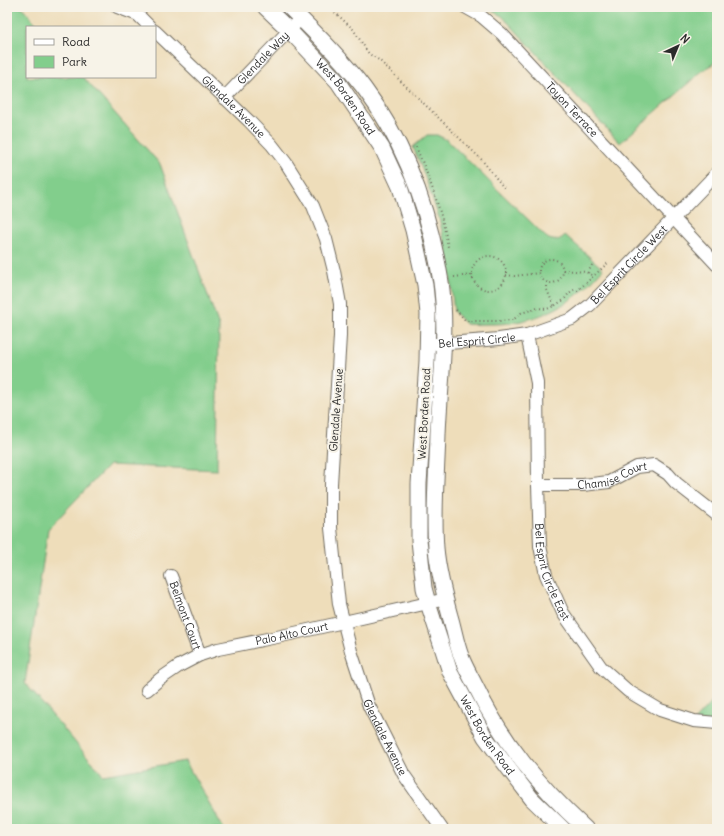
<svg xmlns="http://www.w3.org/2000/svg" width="724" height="836" font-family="Delius,sans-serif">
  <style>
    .green { fill: #82ce8c; stroke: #567c5c }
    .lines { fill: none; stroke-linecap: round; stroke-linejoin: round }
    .minor-casing { stroke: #6f695d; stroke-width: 14 }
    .major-casing { stroke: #6f695d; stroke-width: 17 }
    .path { stroke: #6f695d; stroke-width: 2; stroke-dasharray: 1 3; stroke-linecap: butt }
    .minor { stroke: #fff; stroke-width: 12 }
    .major { stroke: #fff; stroke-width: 15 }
    .labels { text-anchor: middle; stroke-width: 4; stroke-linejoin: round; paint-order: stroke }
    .street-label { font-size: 11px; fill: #2b2b2b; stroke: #f7f3e8 }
  </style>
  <rect width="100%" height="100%" fill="#f7f3e8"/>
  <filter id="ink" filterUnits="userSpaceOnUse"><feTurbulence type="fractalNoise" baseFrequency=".025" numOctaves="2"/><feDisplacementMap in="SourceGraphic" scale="8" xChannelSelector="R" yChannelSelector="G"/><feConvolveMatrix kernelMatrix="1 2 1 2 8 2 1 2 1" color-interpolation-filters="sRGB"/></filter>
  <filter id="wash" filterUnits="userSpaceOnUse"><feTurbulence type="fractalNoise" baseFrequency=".012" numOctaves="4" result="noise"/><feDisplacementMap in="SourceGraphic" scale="16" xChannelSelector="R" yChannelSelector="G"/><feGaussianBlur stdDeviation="0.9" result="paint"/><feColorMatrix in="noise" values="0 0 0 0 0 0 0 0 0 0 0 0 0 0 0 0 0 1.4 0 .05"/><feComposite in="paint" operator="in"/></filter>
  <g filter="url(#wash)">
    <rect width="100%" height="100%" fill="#eeddba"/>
    <!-- green -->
    <path class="green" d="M7,7H22L39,27H27V77H83L160,164L219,326L217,470L109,465L48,529L25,683L103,775L185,761L224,829H7Z
      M484,7H717V61L701,72L620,143L502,16Z
      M427,135H437L447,140L546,237C552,242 560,241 565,235L603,269C597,275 592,282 586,287C560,312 524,325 489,324C481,324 473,325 465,324L454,312L448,257L439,218L424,174L413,147Z
      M717,696V723L694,721Z"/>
  </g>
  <g filter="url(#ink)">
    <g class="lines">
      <!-- minor casing -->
      <g class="minor-casing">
        <g id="minor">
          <path d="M117,7L138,15L150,27"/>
          <path id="s1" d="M465,7L481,16L502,34L717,265"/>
          <path id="s2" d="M155,31L249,121L272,145L286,163L313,206L326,239L334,271L340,304V336L331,484V528L339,604L351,651L369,706L404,775L442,829"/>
          <path id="s3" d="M224,98L301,18"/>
          <path id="s4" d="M527,335L537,383L538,485L540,546L546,575L563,613L601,667L628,691L660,710L694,721L717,723"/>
          <path id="s5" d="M436,344L499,339L527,335L572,319L590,305L717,173"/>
          <path id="s6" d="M538,485H583L609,482L637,467L654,465L668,474L676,483L717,515"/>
          <path id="s7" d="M171,576L200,655"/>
          <path id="s8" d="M147,690L160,679L179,666L200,655L218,649L277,637L446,599"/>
        </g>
      </g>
      <!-- major casing -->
      <g class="major-casing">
        <g id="major">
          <path id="s9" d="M265,7L289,30L338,82L382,148L400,187L413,230L425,285L428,314L427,361L419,484V540L424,588L428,603L450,672L485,737L515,777L532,799L563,829"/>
          <path d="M289,7C315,32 342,59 364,88C406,144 430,214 441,282C448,333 440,383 438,434C437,472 433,510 436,548C438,571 444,594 450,616C454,629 456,643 461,656C464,665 470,675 475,685C503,743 538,785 586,829"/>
        </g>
      </g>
      <!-- path -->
      <path class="path" d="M329,7L353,29L369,54L379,60L482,160L504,188
        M416,147C430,179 442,212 448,247
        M472 273a17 17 0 1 1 34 0a17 17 0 1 1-34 0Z
        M539 271a12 12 0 1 1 24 0a12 12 0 1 1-24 0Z
        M563,270L586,272L593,276
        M588,273L593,263
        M506,275L514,276L540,273
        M454,277L472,275
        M547,282V290L554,306
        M456,310L465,320L469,321H499L513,320L521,313L538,308L547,309L554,306L564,300L569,293L574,290L577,291L609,262"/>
      <!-- minor -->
      <use href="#minor" class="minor"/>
      <!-- major -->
      <use href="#major" class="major"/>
    </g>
  </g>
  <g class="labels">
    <!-- street labels -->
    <g class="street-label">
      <text dy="4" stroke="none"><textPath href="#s3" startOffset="56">Glendale Way</textPath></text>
      <text dy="4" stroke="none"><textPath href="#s9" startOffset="121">West Borden Road</textPath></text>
      <text dy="4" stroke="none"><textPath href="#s2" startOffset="109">Glendale Avenue</textPath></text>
      <text dy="4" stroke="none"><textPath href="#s1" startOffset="149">Toyon Terrace</textPath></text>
      <text dy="4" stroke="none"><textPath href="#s5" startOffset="218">Bel Esprit Circle West</textPath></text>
      <text dy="4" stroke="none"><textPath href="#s5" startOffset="41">Bel Esprit Circle</textPath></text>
      <text transform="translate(336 410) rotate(-86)" y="4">Glendale Avenue</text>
      <text transform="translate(424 414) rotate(-87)" y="4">West Borden Road</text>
      <text dy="4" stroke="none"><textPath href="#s6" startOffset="76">Chamise Court</textPath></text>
      <text dy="4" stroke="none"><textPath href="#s4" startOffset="240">Bel Esprit Circle East</textPath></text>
      <text dy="4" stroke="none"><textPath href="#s7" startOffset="42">Belmont Court</textPath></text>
      <text dy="4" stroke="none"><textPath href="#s8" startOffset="158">Palo Alto Court</textPath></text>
      <text dy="4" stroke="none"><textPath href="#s9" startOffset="793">West Borden Road</textPath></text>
      <text dy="4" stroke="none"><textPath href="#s2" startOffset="781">Glendale Avenue</textPath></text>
    </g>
  </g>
  <!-- margin -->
  <rect width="724" height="836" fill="none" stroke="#f7f3e8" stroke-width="24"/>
  <!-- legend -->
  <rect x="26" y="26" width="130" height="52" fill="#f7f3e8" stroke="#a5a39c"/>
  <rect x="34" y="39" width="20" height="6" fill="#ffffff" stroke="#a5a39c"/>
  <text x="62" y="46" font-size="12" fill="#2b2b2b">Road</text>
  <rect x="34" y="56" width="20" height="12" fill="#82ce8c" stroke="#a5a39c"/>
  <text x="62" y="66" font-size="12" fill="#2b2b2b">Park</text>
  <!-- north arrow -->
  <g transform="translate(678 46) rotate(44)" stroke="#f7f3e8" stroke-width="3" paint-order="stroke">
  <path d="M0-3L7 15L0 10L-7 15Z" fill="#2b2b2b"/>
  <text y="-6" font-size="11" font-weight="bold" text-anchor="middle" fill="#2b2b2b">N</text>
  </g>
</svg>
